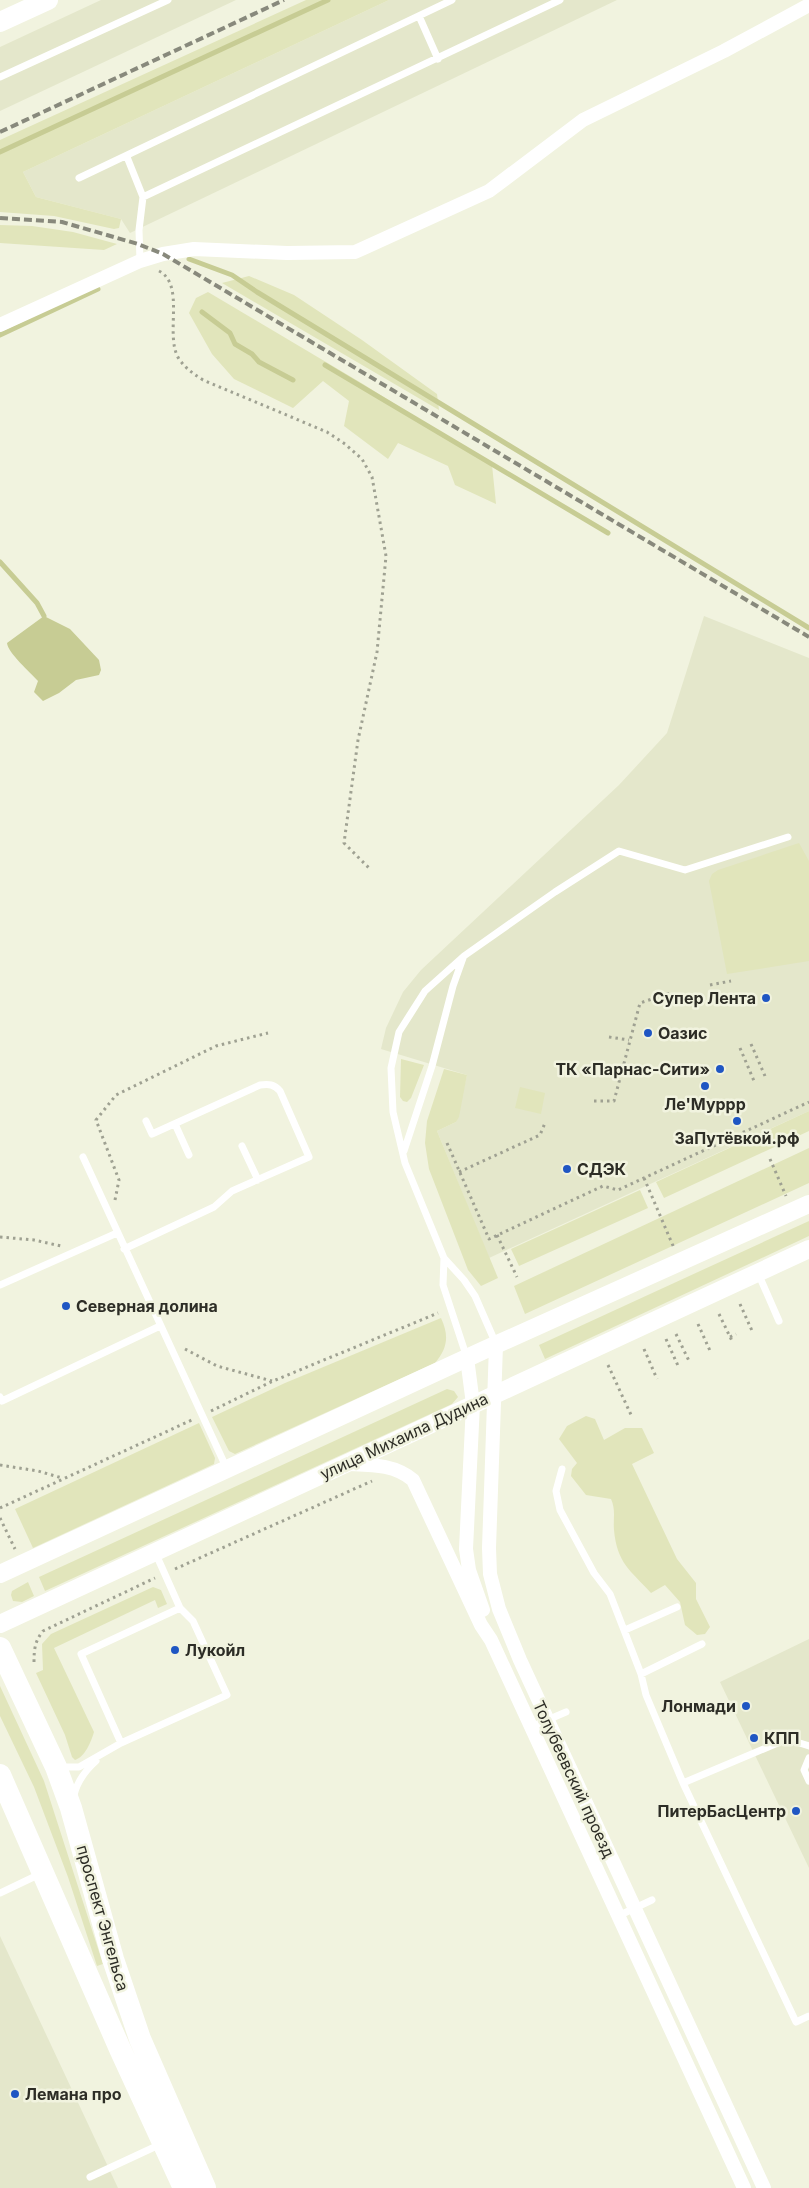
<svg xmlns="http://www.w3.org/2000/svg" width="809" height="2188" font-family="Inter,sans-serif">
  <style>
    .built { fill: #e4e7cb }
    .green { fill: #e1e5bb }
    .water { fill: #c7cc94 }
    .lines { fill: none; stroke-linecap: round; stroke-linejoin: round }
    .stream { stroke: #c7cc94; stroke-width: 5 }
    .path { stroke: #9fa192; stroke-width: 3; stroke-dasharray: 2.5 4; stroke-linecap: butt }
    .service { stroke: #fff; stroke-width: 7 }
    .minor { stroke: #fff; stroke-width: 14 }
    .tertiary { stroke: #fff; stroke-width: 18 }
    .secondary { stroke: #fff; stroke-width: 20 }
    .primary { stroke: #fff; stroke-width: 22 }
    .rail { stroke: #88897c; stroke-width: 4; stroke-dasharray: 8 4; stroke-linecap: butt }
    .poi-dot { fill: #1f56c3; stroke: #f1f3df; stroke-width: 2 }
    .labels { text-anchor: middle; stroke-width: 5; stroke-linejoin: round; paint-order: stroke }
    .poi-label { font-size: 16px; font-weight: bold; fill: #2d2d26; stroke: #f1f3df; text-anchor: start }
    .street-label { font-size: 16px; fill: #2d2d26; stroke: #f1f3df }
  </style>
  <rect width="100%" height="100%" fill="#f1f3df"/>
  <!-- built -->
  <path class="built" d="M101,0H236L0,111V47Z
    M389,0H617L130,233L121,219L36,197L23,172Z
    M704,616L809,658V1111L489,1258L437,1131L456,1122L467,1075L381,1049L386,1028L403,992L421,970L619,785L667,733Z
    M809,1639V1868L720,1682Z
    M0,1936L118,2188H0Z"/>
  <!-- green -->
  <path class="green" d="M306,0H389L23,172L36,197L121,219L119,228L114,229L54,216L0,212V140Z
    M0,225L32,226L73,232L117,244L104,250L0,243Z
    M249,276L294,295L362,340L437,394L439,410L222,283Z
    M208,292L363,384L492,465L496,504L455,485L448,466L398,443L388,459L344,426L349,401L323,381L293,408L234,379L212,354L189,313L196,298Z
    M799,843L809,861V961L727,974L709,881L712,874L718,870Z
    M401,1059L424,1065L411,1098L407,1102L403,1101L400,1097Z
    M444,1069L467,1075L459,1117L456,1122L437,1131L498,1278L481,1286L468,1270L429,1169L425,1143L427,1121Z
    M520,1087L545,1093L541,1114L515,1108Z
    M809,1111V1131L664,1198L656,1182Z
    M809,1148V1183L525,1314L514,1286Z
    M640,1190L648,1208L519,1266L511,1249Z
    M809,1221V1236L545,1359L539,1345Z
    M441,1318C449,1335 448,1348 435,1363L235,1454L229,1451L212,1417L285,1383Z
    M447,1389L454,1391L458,1397L452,1404L45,1591L39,1577Z
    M586,1416L595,1419L604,1440L625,1428H642L654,1453L632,1464L677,1559L696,1583V1599L710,1627L705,1634L697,1635L685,1625L680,1602L665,1585L651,1593C630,1570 617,1563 614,1530C613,1519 616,1510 611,1499L586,1495L571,1476L572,1469L577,1463L559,1439L567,1426Z
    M199,1423L215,1458L214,1464L33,1548L15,1509Z
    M28,1582L34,1596L22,1602L13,1601L11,1595L12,1591Z
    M153,1587L161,1590L167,1604L158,1608L155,1600L54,1648L94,1732C91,1742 85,1757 75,1760L72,1757L65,1735L36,1673L43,1670L42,1644L51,1634Z
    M0,1686L44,1781L103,1964L97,1966L68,1877L34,1787L0,1716Z"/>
  <!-- water -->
  <path class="water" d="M44,616L70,629L99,660L101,670L99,675L76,680L59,693L43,701L34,692L38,681C30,672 8,653 7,643Z"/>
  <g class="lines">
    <!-- stream -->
    <path class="stream" d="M0,152L328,0
      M189,259L232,275L257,292L809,628
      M202,312L230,333L235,344L252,354L259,362L293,380
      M0,335L98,289
      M325,365L608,533
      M0,562L37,603L44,616"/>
    <!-- path -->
    <path class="path" d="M159,271C186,285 164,336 179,359C186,369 194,374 203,380L327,432L345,444L362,459L372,477L386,556L377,652L358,740L344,843L369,868
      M710,985L731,981
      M609,1037L629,1040
      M751,1044L765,1076
      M740,1048L754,1081
      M594,1101H614L640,1003L670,993
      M447,1143L489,1239L603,1186L618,1190L809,1102
      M770,1159L786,1196
      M459,1172L540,1135L545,1123
      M644,1178L674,1248
      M115,1200L119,1180L96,1120L116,1095L216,1046L268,1033
      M497,1235L517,1277
      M0,1237L34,1240L61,1246
      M740,1304L753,1333
      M719,1314L733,1343
      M698,1324L711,1353
      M676,1334L690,1363
      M730,1337L736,1334
      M666,1339L679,1368
      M185,1349L217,1366L272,1381
      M644,1349L657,1379
      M608,1365L632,1417
      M211,1411L273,1381L438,1313
      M0,1465L38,1471L62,1478
      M0,1508L194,1419
      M0,1518L15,1549
      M175,1569L372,1481
      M34,1662C34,1649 35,1641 43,1631L155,1578"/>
    <!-- service -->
    <path class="service" d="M419,16L438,59
      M0,77L168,0
      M127,157L143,197L139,230L140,261
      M79,178L452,0
      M143,197L560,0
      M175,1124L189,1155
      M242,1146L258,1180
      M404,1151L432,1066L453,986L463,958
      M83,1157L227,1469
      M124,1249L214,1207L232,1191L309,1157L280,1091C274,1084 269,1084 260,1085L152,1134L146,1121
      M444,1258L443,1285L467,1358
      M758,1273L779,1321
      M0,1285L117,1233
      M496,1344L475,1296L464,1280L444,1258L405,1163L393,1112L391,1068L399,1032L425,991L464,956L555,892L619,851L685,870L788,837
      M0,1397L2,1401L160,1326
      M562,1469L556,1491L560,1510L594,1573L610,1594L641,1674L646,1695L683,1783L796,2022L809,2016
      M625,1630L677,1607
      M641,1674L702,1644
      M531,1727L566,1712
      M121,1743L81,1654L180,1608
      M809,1758L804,1770L809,1781
      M60,1767H79L121,1743L227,1695L193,1621L180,1608L155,1552
      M683,1783L787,1739L809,1746
      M74,1795C77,1782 86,1770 96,1761
      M0,1893L40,1874
      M618,1916L652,1900
      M90,2177L161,2144"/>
    <!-- minor -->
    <path class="minor" d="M0,325L140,261L163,254L194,249L287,253L355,252L489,191L583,120L724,51L809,5
      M496,1345L489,1548L490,1574L499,1609L520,1660L764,2188
      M467,1358L473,1404L466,1549L469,1570L483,1610
      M347,1464C371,1465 394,1464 413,1480L481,1625L491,1640L744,2188"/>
    <!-- tertiary -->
    <path class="tertiary" d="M0,1574L482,1351L809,1204
      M0,1624L809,1249"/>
    <!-- secondary -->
    <path class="secondary" d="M0,22L48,0"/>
    <!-- primary -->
    <path class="primary" d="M0,1648L56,1767L71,1808L113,1959L140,2039L205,2188
      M0,1775L120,2049L184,2188"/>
    <!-- rail -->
    <path class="rail" d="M0,132L284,0
      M0,218L62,222L138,244L163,254L809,637"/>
  </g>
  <!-- markers -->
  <g class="poi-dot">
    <circle cx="766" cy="998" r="5"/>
    <circle cx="648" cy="1033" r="5"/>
    <circle cx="720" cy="1069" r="5"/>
    <circle cx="705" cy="1086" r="5"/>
    <circle cx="737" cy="1121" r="5"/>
    <circle cx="567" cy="1169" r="5"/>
    <circle cx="66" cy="1306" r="5"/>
    <circle cx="175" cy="1650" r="5"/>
    <circle cx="746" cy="1706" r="5"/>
    <circle cx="754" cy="1738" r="5"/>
    <circle cx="796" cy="1811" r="5"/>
    <circle cx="15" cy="2094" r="5"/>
  </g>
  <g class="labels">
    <!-- poi labels -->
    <g class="poi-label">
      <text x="756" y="1004" text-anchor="end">Супер Лента</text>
      <text x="658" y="1039">Оазис</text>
      <text x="710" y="1075" text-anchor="end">ТК «Парнас-Сити»</text>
      <text x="705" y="1110" text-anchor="middle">Ле'Муррр</text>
      <text x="737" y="1144" text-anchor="middle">ЗаПутёвкой.рф</text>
      <text x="577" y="1175">СДЭК</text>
      <text x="76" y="1312">Северная долина</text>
      <text x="185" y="1656">Лукойл</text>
      <text x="736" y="1712" text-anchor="end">Лонмади</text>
      <text x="764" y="1744">КПП</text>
      <text x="786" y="1817" text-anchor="end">ПитерБасЦентр</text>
      <text x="25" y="2100">Лемана про</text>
    </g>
    <!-- street labels -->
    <g class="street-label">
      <text transform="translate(404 1436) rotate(-25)" y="6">улица Михаила Дудина</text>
      <text transform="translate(574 1779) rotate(65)" y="6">Толубеевский проезд</text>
      <text transform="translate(103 1918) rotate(74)" y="6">проспект Энгельса</text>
    </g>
  </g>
</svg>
